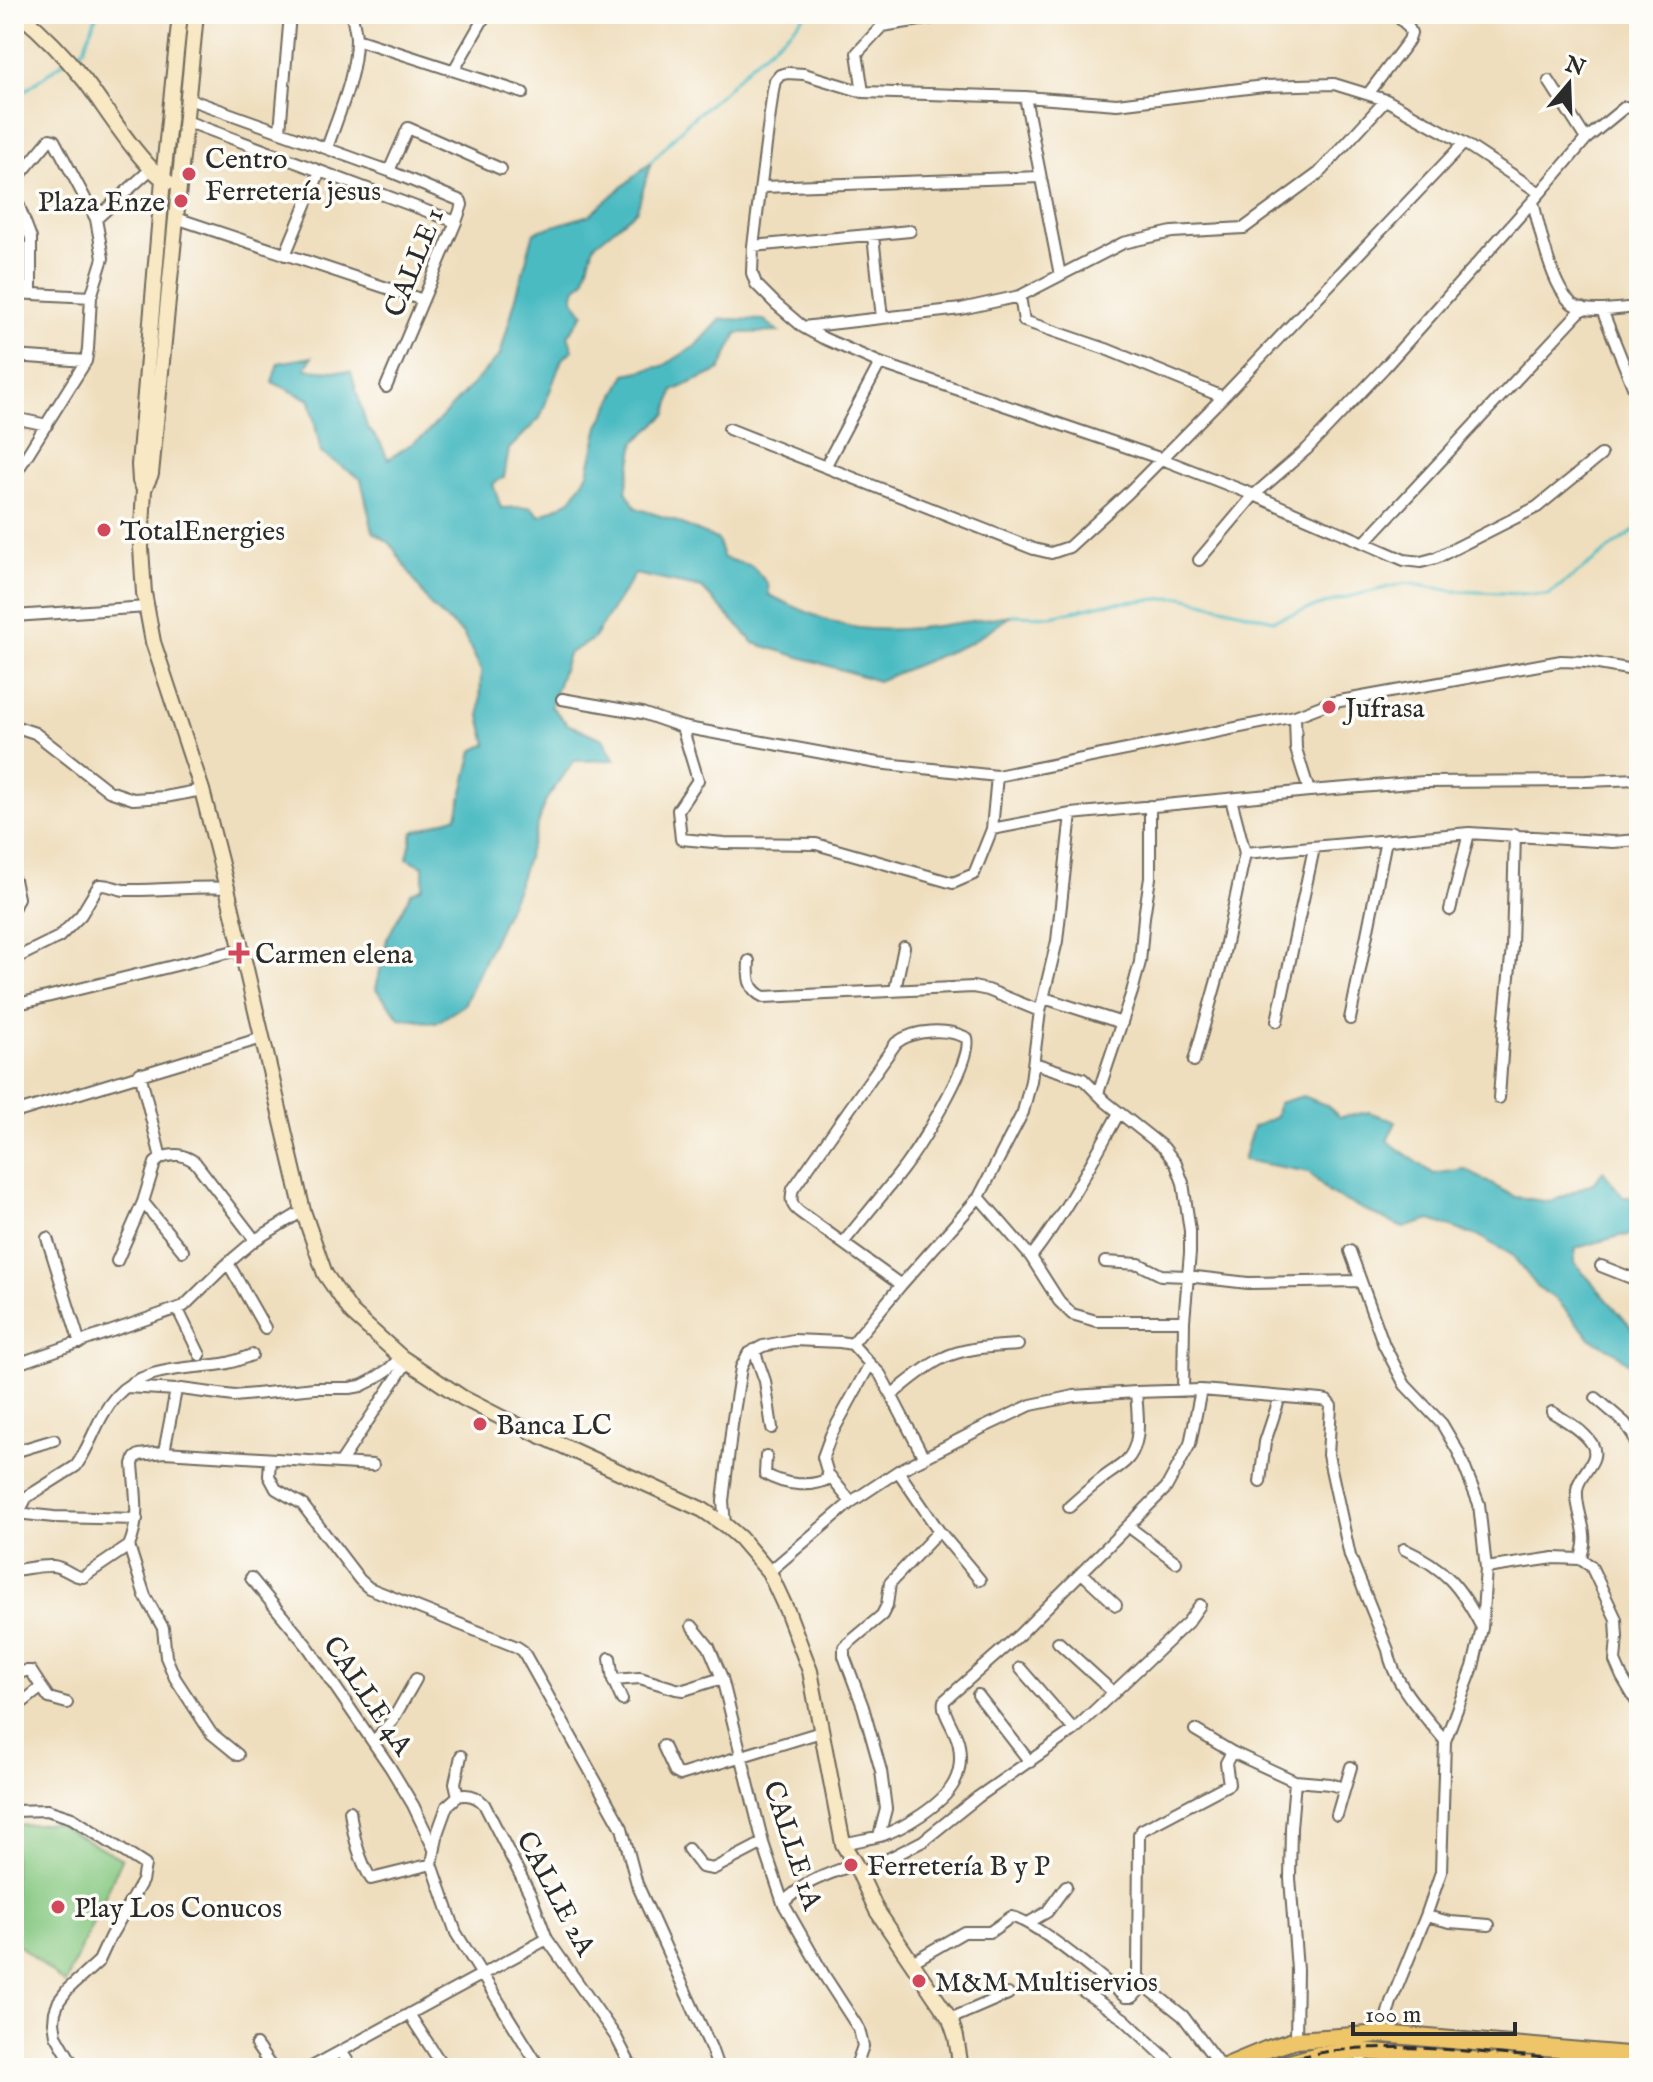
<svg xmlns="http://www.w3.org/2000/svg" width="1653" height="2082" font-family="'IM FELL English',serif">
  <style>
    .green { fill: #84c780; stroke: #587956; stroke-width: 2 }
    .water { fill: #4cbbc2; stroke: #3c7376; stroke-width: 2 }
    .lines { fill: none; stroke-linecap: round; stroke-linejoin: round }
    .stream { stroke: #4cbbc2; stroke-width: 3 }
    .street-casing { stroke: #706a5e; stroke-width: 14 }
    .secondary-casing { stroke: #706a5e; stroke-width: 18 }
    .primary-casing { stroke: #706a5e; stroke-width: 20 }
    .street { stroke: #fff; stroke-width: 10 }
    .secondary { stroke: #f8e8c3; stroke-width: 14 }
    .primary { stroke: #eec569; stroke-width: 16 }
    .rail { stroke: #2b2b2b; stroke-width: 3; stroke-dasharray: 12 6; stroke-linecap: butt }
    .poi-dot { fill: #d1495b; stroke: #fdfcf7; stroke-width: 3 }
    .labels { text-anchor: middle; stroke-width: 7; stroke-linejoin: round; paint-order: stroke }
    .poi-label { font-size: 28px; fill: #2b2b2b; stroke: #fdfcf7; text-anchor: start }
    .street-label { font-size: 28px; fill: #2b2b2b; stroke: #fdfcf7 }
  </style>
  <rect width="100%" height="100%" fill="#fdfcf7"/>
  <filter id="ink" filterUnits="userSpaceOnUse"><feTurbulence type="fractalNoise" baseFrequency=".0125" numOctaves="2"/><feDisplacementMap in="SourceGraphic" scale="16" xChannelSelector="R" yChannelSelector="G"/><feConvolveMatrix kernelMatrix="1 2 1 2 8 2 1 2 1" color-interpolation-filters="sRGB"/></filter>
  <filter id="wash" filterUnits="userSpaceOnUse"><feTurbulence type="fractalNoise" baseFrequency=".006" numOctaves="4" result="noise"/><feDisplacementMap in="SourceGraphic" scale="32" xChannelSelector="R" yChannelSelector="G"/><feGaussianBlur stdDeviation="1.8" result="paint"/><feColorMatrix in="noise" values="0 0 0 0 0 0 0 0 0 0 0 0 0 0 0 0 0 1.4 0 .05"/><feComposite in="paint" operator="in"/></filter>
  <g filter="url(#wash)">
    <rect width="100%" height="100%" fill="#efdebd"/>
    <!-- green -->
    <path class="green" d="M56,1823L122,1859L65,1984L14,1941V1825Z"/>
    <!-- water -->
    <path class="water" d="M651,162L637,210L594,245L584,281L576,287L573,299L584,313L568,336L573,350L562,359L540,418L509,449L504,477L493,484L501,508L531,507L540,516L571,500L588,473L599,426L626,374L663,366L697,345L721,319L764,320L779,332L737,333L720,370L673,391L667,414L635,442L626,491L636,508L673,520L718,540L723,558L752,566L768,584L769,595C800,609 834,627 869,629C916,632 965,621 1012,615L970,643L878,681L754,643L702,588L635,574L593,639L568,654L551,706L567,724L603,739L615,760L574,761L546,800L516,891L464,1005L436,1023L400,1018L376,989L387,939L411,893L423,887V866L407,858L413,832L457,816L473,751L487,744L480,716L481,669L463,634L431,606L390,543L373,532L361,479L321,453L310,400L272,382L278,363L312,357L305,369L351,372L367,427L380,442L388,459L425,435L500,355L534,232L589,215Z
      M1303,1096L1326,1105L1340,1117L1369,1112L1396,1122L1387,1141L1434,1174L1464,1169L1515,1197L1551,1202L1595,1182L1603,1171L1623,1197H1639V1234L1620,1236L1576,1248L1574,1262L1639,1336V1371L1609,1348L1591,1339L1556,1299L1539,1289L1512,1255L1480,1237L1431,1220L1403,1228L1330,1194L1309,1172L1243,1160L1253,1127L1276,1117L1278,1103Z"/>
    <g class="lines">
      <!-- stream -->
      <path class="stream" d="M71,57L84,48L97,14
        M14,99L65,61
        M651,162L689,121L719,96L752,63L791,30L806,14
        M1012,615L1052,616L1103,604L1183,597L1273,620L1344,598L1406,583L1454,591L1548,595L1635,530L1639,519"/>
    </g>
  </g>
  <g filter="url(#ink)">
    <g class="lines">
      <!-- street casing -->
      <g class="street-casing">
        <path id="street" d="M356,39L523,93
          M454,70L486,14
          M1549,81L1586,139
          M863,92L857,53L882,26L958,14
          M1368,94L1409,40L1411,33L1408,26L1395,14
          M1025,97L1060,275
          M189,99L389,171L461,201L462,205L456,222L386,387
          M186,121L456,222
          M280,131L290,14
          M327,148C339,113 356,76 356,39C356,31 353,22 352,14
          M389,171L408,128L501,169
          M14,182L50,139L54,140L96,219
          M762,187L1040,177
          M14,193L31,238V294
          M1540,193L1464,143L1386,100L1334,84L1264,86L1117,104L1025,97L863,92L804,74L787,73L780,75L775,81L773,90L753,246L752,273L756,284L776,304L803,327L823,338L880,363L1162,459L1254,495L1404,560L1421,562L1436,558L1537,507L1601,455
          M1533,202C1539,226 1553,296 1576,306C1592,314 1621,308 1639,307
          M176,218L423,300
          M873,236L882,318
          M753,246L910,231
          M285,255L320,171
          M14,293L91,297
          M1020,296L1024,321L1106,349L1223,397
          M1602,310L1639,402
          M803,327L961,309L1020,296L1123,243L1172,232L1244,228L1319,173L1386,100
          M14,356L86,361
          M14,418L47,425
          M729,429L1034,549L1051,553L1069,547L1127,494L1223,397L1464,143
          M825,467L880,363
          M14,476L86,361L88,349L91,297L103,258L96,219L151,169
          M1364,543L1583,308
          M1199,560L1254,495L1307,449L1384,368L1540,193L1586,139L1625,107L1639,109
          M14,616L147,607
          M562,699L642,713L682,727L877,763L997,776L992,829L974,874L953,883L816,844L724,843L681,839L678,810L698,780L682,727
          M14,726L35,733L109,791L133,799L165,797L202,790
          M997,776L1295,716
          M1309,791L1296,749L1295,716L1329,703L1561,661L1587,662L1639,671
          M1231,799L1245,853L1469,833L1613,842L1639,840
          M992,829L1071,814L1309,791L1424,782L1586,781L1639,779
          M14,880L18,898L14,907
          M1450,910L1469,833
          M14,959L59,937L81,915L99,885C109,884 115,889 124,890C158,891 193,886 227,888
          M749,961C748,977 748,990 764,997L973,987L988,990L1040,1011
          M895,990L904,947
          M1044,998L1122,1023
          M14,1005L242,949
          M1350,1019L1386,840
          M1277,1021L1314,848
          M1194,1061L1222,962L1245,853
          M1034,1063L1083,1079L1106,1102L1164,1148L1176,1164L1183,1183L1190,1231V1253L1184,1321L1183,1391
          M140,1073L161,1158
          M1098,1093L1132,992L1140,962L1144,917L1150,878V806
          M1499,1098L1504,1026L1512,947L1515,834
          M14,1113L262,1038
          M161,1158C175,1153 183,1154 195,1162L255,1240
          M979,1197L1031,1257L1059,1301L1072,1314L1096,1321H1184
          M143,1202L183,1251
          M47,1238L80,1343
          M843,1243C862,1219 883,1195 902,1170C918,1149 974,1061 967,1038C947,1028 914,1029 896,1043L793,1189C790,1200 791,1206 801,1213L901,1285
          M1350,1251L1384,1345L1405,1385L1442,1424L1459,1453L1479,1504L1486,1568L1482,1628L1473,1667L1445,1741L1441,1872L1426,1916L1391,2002L1382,2034
          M1031,1257C1066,1212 1091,1163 1119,1113
          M117,1261L143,1202L155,1163L161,1158
          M1105,1262L1139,1264L1161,1275L1187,1276L1248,1283L1360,1281
          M228,1263L265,1328
          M1601,1266L1639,1281
          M178,1310L200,1355
          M852,1344L901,1285L979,1197L1023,1112L1031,1081L1040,1011L1057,941L1071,814
          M754,1350L765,1381L772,1428
          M14,1365L184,1306L228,1263L255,1240L303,1211
          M127,1387L176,1390
          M891,1395C908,1382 924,1367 943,1358C966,1347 993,1347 1018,1345
          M1596,1398L1625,1423L1633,1435L1639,1454
          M1552,1412C1565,1420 1583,1430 1592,1444C1602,1461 1578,1474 1577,1490C1575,1515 1592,1531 1580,1559
          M14,1452L54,1440
          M164,1452L176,1390L181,1389L234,1396L315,1388H350L361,1386L371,1381L389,1369L401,1357
          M766,1456L765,1474C784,1485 812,1489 831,1477
          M270,1459L269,1476L276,1489L302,1504L360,1580L369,1588L517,1647L523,1651L622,1828L637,1884L711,2048L718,2068
          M340,1463L373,1465
          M898,1471L939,1531L980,1580
          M1260,1482L1265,1442L1280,1397
          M851,1502L828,1474L823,1457L831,1435L870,1364L880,1374L886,1385L924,1458
          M1069,1507C1080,1497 1091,1487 1103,1478C1118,1466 1131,1463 1136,1442C1140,1426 1137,1408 1136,1392
          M19,1512L27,1497L76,1466C92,1444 96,1419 116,1396C144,1365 191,1370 228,1363C236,1361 244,1358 252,1355
          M16,1513L54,1517L137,1519
          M725,1525L723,1501L732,1425L741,1368L748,1354L763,1346L793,1340L840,1342L852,1344L870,1364
          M1129,1527L1176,1562
          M129,1546C141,1518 135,1493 133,1464L135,1458L139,1455L164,1452L340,1463L407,1362
          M129,1546L145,1596L163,1628L166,1657L175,1678L211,1733L238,1755
          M1404,1549C1445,1568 1460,1586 1481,1626
          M1486,1568L1554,1558L1580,1559L1591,1566L1616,1619L1617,1637L1615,1661L1622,1677L1639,1706
          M14,1570C26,1569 41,1565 53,1566C65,1567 72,1577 83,1577L129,1546
          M769,1572L851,1502L898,1471L980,1429L1031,1405L1074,1396L1136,1392L1201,1390L1322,1400L1327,1401L1331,1406L1328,1455L1350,1556L1388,1650C1394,1686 1423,1713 1445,1741
          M1082,1573L1116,1605
          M251,1578L308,1647L390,1767L413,1805L434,1849
          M692,1626L709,1647L722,1678L763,1843L783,1903L824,1975L859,2029L863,2046L857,2063L853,2068
          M1058,1642L1114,1693
          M610,1658L613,1680L622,1700
          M1020,1668L1074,1730
          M14,1676L25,1671H31L40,1685L38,1690L14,1709
          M613,1680L640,1678L676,1689L684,1690L722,1678
          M40,1685L49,1698L67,1703
          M978,1695L1030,1762
          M1195,1730L1232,1752L1295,1781L1330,1784L1344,1788
          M373,1742L392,1721L416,1679
          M663,1746L675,1772L680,1775L821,1732
          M1295,1781L1291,1828L1290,1878L1297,1970L1296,2040
          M458,1796C469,1793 477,1796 484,1804L531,1896L547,1939L616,2037L632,2068
          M458,1796L447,1806L438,1831L432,1864L456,1933L540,2068
          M458,1796L455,1783L461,1756
          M14,1811L47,1810L72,1818L145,1865L142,1881L110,1937L99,1961L68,1989L59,2001L55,2012L54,2022L56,2035L75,2068
          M350,1811C353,1835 358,1857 371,1879L432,1864
          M1337,1815L1351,1767
          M879,1836L886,1809L881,1771L863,1707L844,1656V1647L882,1615L887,1605L890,1583L939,1531
          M843,1844C855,1841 868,1839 880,1836C904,1828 942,1805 954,1783C960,1772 961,1758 959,1746C957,1730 941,1714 944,1701L1019,1635L1166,1488L1190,1444L1201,1390
          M688,1849L702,1867L713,1869L763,1843
          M859,1874L923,1841L978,1797L1074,1730L1188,1622L1200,1605
          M783,1903C808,1879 824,1876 855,1864
          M1426,1916L1450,1922L1489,1925
          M1028,1923L1047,1912L1066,1886
          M912,1962L964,1932H990L1011,1917C1031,1918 1106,1981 1125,1997H1133L1144,1985
          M1071,1983L1124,2019L1170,2062L1174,2068
          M409,2014L444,2068
          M950,2019L1008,1994
          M256,2045L272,2068
          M341,2051L352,2068
          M1361,2051L1362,2068
          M310,2068L547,1939
          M1222,2068L1183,2016L1144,1985L1138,1976L1139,1834L1142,1830L1229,1784L1226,1763L1232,1752"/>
      </g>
      <!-- secondary casing -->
      <g class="secondary-casing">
        <path id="secondary" d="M20,14C44,34 66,57 85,81C105,107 142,168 168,182
          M180,14L163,179L139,465L140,481L144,489L141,548L144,593L153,642L202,790L227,888L303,1211L325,1274L352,1313L401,1357L463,1398L502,1418L703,1510L725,1525L740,1538L769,1572L788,1613L810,1671L843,1844L855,1864L877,1911L950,2019L956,2037L961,2068
          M144,489L151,474L196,14"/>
      </g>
      <!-- primary casing -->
      <g class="primary-casing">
        <path id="primary" d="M1222,2068L1268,2049L1296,2040L1382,2034L1639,2056
          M1272,2068L1318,2055L1361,2051L1570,2068"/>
      </g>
      <!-- street -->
      <use href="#street" class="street"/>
      <!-- secondary -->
      <use href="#secondary" class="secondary"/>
      <!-- primary -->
      <use href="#primary" class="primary"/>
      <!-- rail -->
      <path class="rail" d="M1264,2068C1339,2039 1421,2047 1499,2054C1546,2058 1592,2062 1639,2066"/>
    </g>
  </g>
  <!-- markers -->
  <g class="poi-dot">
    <circle cx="189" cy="174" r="8"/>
    <circle cx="181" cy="201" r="8"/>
    <circle cx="104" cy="530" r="8"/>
    <circle cx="1329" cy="707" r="8"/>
    <path d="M235 941h8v8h8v8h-8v8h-8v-8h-8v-8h8z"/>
    <circle cx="480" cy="1424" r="8"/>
    <circle cx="851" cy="1865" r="8"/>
    <circle cx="58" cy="1907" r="8"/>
    <circle cx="919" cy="1981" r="8"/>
  </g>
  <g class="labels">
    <!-- poi labels -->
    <g class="poi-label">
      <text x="205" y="168">Centro<tspan x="205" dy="32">Ferretería jesus</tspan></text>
      <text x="165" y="211" text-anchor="end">Plaza Enze</text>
      <text x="120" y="540">TotalEnergies</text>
      <text x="1345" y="717">Jufrasa</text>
      <text x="255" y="963">Carmen elena</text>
      <text x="496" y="1434">Banca LC</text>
      <text x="867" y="1875">Ferretería B y P</text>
      <text x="74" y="1917">Play Los Conucos</text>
      <text x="935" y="1991">M&amp;M Multiservios</text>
    </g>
    <!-- street labels -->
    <g class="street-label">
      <text transform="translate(413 262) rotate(-68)" y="10">CALLE 1</text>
      <text transform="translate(369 1695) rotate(56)" y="10">CALLE 4A</text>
      <text transform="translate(794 1845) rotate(72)" y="10">CALLE 1A</text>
      <text transform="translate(557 1893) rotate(62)" y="10">CALLE 2A</text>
    </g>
  </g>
  <!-- margin -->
  <rect width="1653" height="2082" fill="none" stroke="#fdfcf7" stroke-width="48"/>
  <!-- north arrow -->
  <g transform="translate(1569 84) rotate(19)" stroke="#fdfcf7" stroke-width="6" paint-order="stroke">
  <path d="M0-6L14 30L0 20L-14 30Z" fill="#2b2b2b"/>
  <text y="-12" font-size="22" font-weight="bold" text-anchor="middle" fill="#2b2b2b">N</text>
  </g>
  <!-- scale -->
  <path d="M1353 2022v12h162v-12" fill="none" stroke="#2b2b2b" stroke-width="4"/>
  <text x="1365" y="2022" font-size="24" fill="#2b2b2b" stroke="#fdfcf7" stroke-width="6" paint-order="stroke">100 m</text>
</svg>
